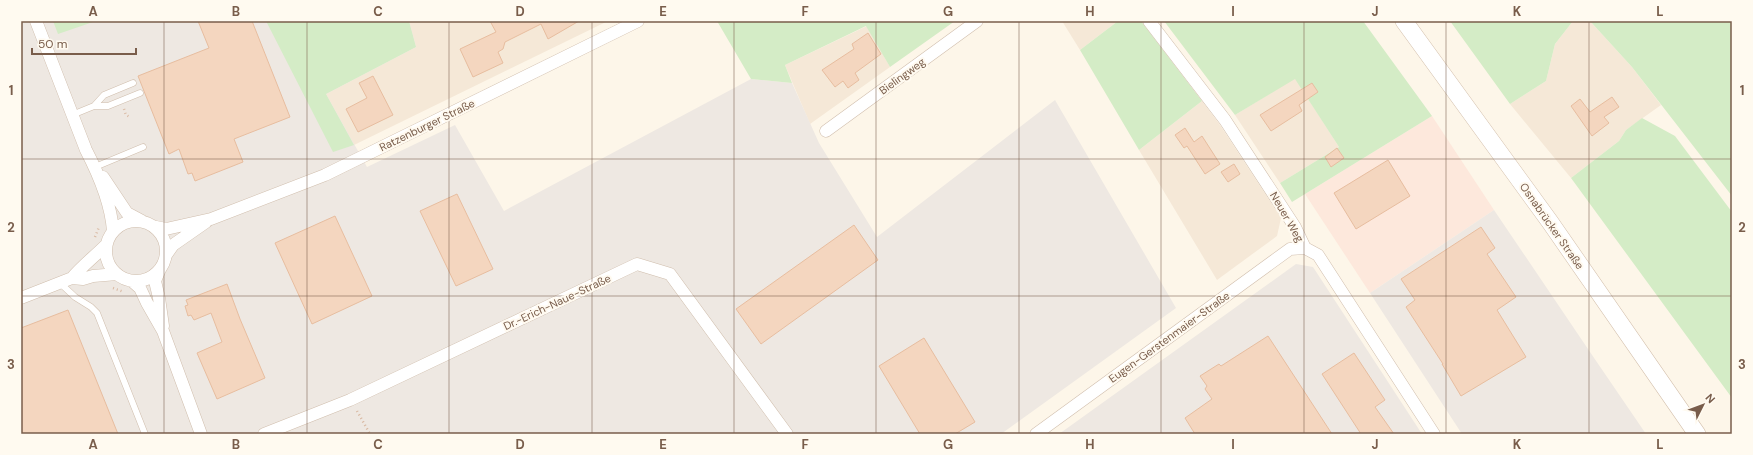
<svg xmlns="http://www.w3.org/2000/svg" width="1753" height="455" font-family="'DM Sans',sans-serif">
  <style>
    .residential { fill: #f5e8d7 }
    .commercial { fill: #fde8dc }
    .industrial { fill: #eee8e2 }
    .green { fill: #d4ecc6 }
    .building { fill: #f4d6bf; stroke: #e7bd9f }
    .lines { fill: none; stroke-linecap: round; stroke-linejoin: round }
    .service-casing { stroke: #d0bead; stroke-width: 7 }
    .minor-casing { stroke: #d0bead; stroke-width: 13 }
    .secondary-casing { stroke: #d3bfab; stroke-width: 18 }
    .path { stroke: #d9b9a2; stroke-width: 2.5; stroke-dasharray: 1 3; stroke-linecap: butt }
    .service { stroke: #fff; stroke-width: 6 }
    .minor { stroke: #fff; stroke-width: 12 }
    .secondary { stroke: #fff; stroke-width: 17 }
    .grid { fill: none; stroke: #795d4b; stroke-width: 1; stroke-opacity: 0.55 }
    .labels { text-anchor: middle; stroke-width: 4; stroke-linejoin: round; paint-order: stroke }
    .street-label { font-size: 11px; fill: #795d4b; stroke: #fffaf0 }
    .neatline { fill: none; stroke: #795d4b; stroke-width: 1.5 }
    .grid-label { font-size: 13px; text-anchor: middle; font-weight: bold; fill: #795d4b }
  </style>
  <rect width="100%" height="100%" fill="#fdf6e9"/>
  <!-- residential -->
  <path class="residential" d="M409,21H608L354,145L326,94L416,47Z
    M1062,21H1118L1080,50Z
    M1573,21H1590L1632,67L1661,105L1626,130L1619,141L1571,178L1510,104L1546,81L1555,44Z
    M867,26L890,67L810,124L785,65Z
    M1295,78L1339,147L1280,183L1235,115Z
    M1202,101L1220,125L1281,218L1277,236L1217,280L1139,150Z"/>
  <!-- commercial -->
  <path class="commercial" d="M1432,116L1494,210L1370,293L1305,194Z"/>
  <!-- industrial -->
  <path class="industrial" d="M21,21H409L416,47L326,94L367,167L455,125L504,211L751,79L792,83L819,143L877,237L1055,100L1176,308L1001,434H21Z
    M1494,210L1590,352L1646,434H1462L1370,293Z
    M1296,264L1313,267L1422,434H1059Z"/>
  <!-- green -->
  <path class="green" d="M53,21H96L58,34Z
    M266,21H409L416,47L326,94L354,145L333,152Z
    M717,21H955L890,67L866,26L785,65L792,83L751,79Z
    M1118,21H1141L1202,101L1139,150L1080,50Z
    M1164,21H1363L1432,116L1292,202L1280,183L1339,147L1295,79L1235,115Z
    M1450,21H1573L1555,44L1546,81L1510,104Z
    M1590,21H1732V196L1632,67Z
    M1642,118L1675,136L1732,212V398L1571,178L1619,141L1626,130Z"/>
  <!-- building -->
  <path class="building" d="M198,21H252L290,117L234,139L243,162L195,181L192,173L188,174L179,149L169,154L138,76L209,48Z
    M490,21H579L548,39L541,24L505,42L503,49L498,52L503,63L473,77L460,49L496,32Z
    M868,33L881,54L855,73L859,80L848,88L843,81L835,87L822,70L854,49L852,44Z
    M373,76L393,115L358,132L346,109L367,98L359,83Z
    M1312,83L1318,92L1299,105L1302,111L1271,131L1260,115Z
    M1612,97L1619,107L1604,117L1609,123L1592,136L1571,106L1580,99L1590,112Z
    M1185,128L1194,142L1202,136L1220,164L1205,174L1187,146L1184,148L1175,135Z
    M1337,148L1344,158L1331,167L1325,157Z
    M1388,160L1410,196L1356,229L1334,193Z
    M1234,164L1240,174L1228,182L1221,172Z
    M457,194L493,269L456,286L420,211Z
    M335,216L372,296L312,324L275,243Z
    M854,225L878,260L761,344L736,309Z
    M1481,227L1495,248L1487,254L1516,297L1497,310L1526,357L1461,396L1442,364H1443L1406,307L1415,300L1401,279Z
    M227,284L240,319L265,378L217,399L197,353L222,342L211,313L194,320L191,315L188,316L185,306L188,305L186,300Z
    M68,310L118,434H21V328Z
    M1268,336L1332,434H1195L1185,418L1212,399L1205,389L1207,386L1200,376L1219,364L1221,366Z
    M924,338L975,422L955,434H920L879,366Z
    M1354,353L1385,400L1375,407L1394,434H1361L1322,374Z"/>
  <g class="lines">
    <!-- service casing -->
    <g class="service-casing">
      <path id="service" d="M94,106L104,95L133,83
        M72,115L94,106H108L140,93
        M95,167L143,147
        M60,283L75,297L91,307L97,313L145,434"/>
    </g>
    <!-- minor casing -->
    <g class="minor-casing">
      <path id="minor" d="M36,21L86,150C99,175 111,203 113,231
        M1149,21L1225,120L1295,227L1305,248L1318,255L1434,434
        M826,131L977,21
        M103,177L127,213L142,221
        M106 251a30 30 0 1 1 60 0a30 30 0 1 1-60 0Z
        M156,227L166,229L211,219L325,175L638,21
        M166,255L173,245L206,222
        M160,269L155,281L159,298L163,326
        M72,278C81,267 95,256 106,245
        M132,281L140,288L147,303L163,331L201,434
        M21,298L72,278L83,279L93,276L117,274
        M264,434L350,400L637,264L670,274L787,434
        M1036,434L1290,249L1305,248"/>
    </g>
    <!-- secondary casing -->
    <g class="secondary-casing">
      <path id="secondary" d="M1404,21L1550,222L1697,434"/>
    </g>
    <!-- path -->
    <path class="path" d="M124,109L126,115L130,117
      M95,237L99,227
      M113,288L124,292
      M357,411L370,434"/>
    <!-- service -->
    <use href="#service" class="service"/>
    <!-- minor -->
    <use href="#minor" class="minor"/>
    <!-- secondary -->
    <use href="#secondary" class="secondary"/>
  </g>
  <!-- grid -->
  <path class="grid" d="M164,21V434M307,21V434M449,21V434M592,21V434M734,21V434M876,21V434M1019,21V434M1161,21V434M1304,21V434M1446,21V434M1589,21V434M21,159H1732M21,296H1732"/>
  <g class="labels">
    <!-- street labels -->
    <g class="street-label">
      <text transform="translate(902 76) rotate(-36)" y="4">Bielingweg</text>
      <text transform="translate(427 125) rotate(-26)" y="4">Ratzenburger Straße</text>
      <text transform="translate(1287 217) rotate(60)" y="4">Neuer Weg</text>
      <text transform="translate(1552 226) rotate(55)" y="4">Osnabrücker Straße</text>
      <text transform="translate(557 302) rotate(-25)" y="4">Dr.-Erich-Naue-Straße</text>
      <text transform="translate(1169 337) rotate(-36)" y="4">Eugen-Gerstenmaier-Straße</text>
    </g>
  </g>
  <!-- border -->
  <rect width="1753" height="455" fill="none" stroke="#fffaf0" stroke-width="44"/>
  <!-- north arrow -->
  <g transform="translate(1703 405) rotate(48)" stroke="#fffaf0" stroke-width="3" paint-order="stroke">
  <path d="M0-3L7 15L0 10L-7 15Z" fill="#795d4b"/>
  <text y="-6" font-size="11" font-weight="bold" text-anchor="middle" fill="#795d4b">N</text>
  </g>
  <!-- scale -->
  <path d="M32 48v6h104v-6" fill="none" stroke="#795d4b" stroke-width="2"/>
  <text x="38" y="48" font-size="12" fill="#795d4b" stroke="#fffaf0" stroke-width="3" paint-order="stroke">50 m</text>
  <rect x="22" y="22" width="1709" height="411" class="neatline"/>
  <g class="grid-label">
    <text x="93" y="16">A</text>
    <text x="236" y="16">B</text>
    <text x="378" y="16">C</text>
    <text x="520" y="16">D</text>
    <text x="663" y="16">E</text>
    <text x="805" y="16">F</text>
    <text x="948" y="16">G</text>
    <text x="1090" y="16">H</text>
    <text x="1233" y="16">I</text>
    <text x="1375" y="16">J</text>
    <text x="1517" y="16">K</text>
    <text x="1660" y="16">L</text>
    <text x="11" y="95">1</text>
    <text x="1742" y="95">1</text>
    <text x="11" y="232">2</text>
    <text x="1742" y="232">2</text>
    <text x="11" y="369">3</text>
    <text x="1742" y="369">3</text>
    <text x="93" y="449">A</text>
    <text x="236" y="449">B</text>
    <text x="378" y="449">C</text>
    <text x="520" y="449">D</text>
    <text x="663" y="449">E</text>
    <text x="805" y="449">F</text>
    <text x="948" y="449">G</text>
    <text x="1090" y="449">H</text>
    <text x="1233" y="449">I</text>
    <text x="1375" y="449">J</text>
    <text x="1517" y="449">K</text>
    <text x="1660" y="449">L</text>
  </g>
</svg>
